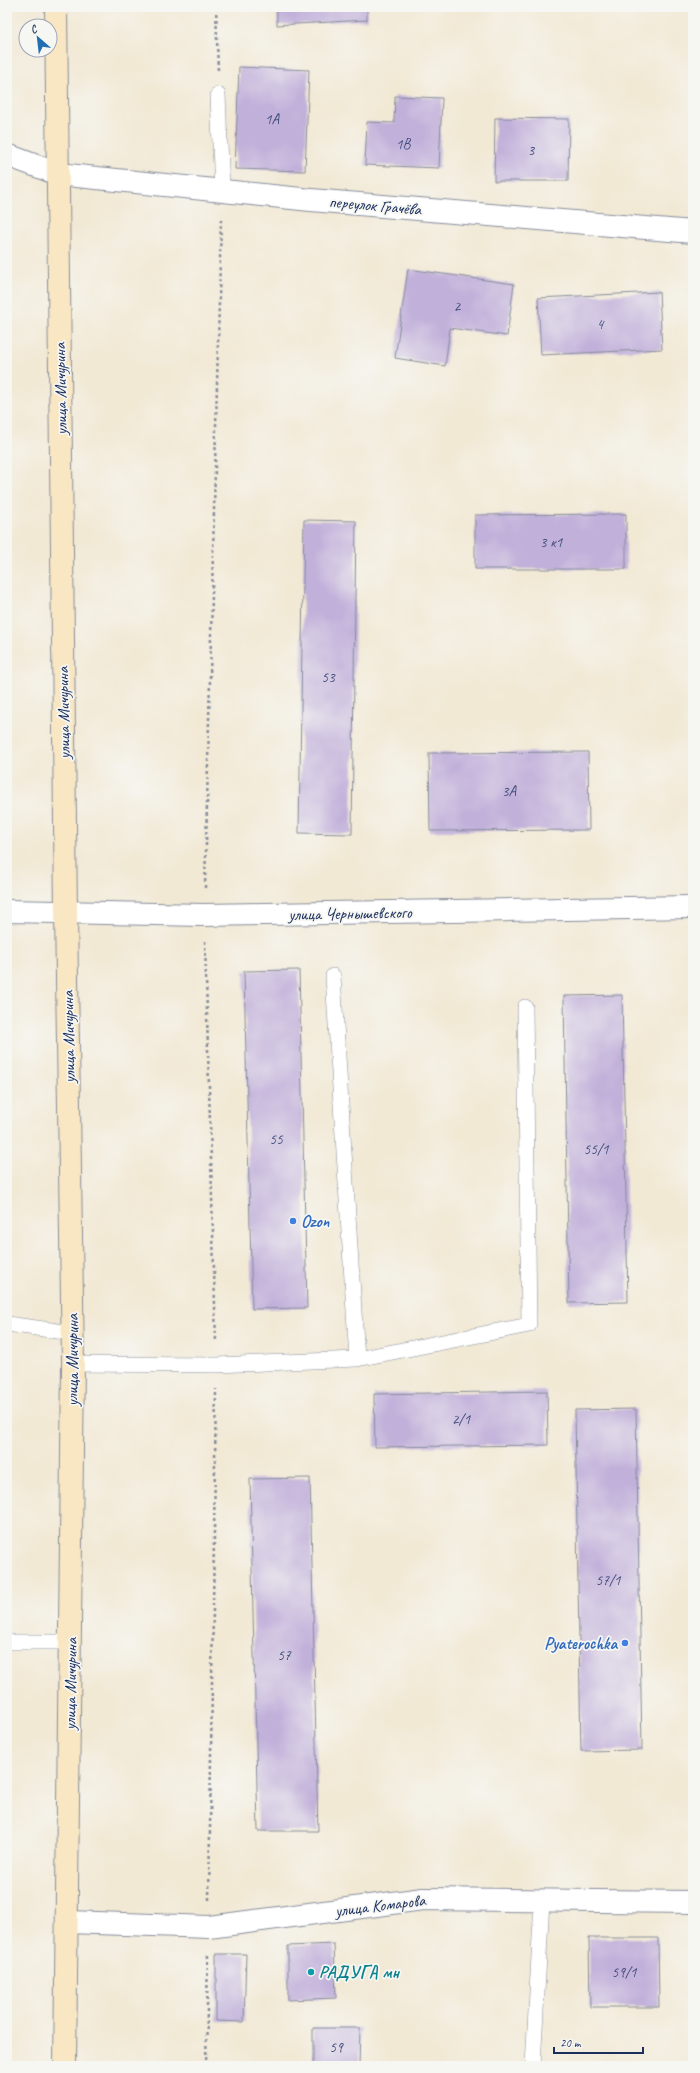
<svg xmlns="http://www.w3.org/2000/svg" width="700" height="2073" font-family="Caveat,sans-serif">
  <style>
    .building { fill: #c1b0da }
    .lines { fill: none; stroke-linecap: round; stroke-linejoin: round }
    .lane-casing { stroke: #868c9a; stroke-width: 16 }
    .street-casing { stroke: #868c9a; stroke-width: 24 }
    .secondary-casing { stroke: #868c9a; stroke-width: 24 }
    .path { stroke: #868c9a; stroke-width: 2.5; stroke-dasharray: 3 3; stroke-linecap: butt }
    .lane { stroke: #fff; stroke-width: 15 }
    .street { stroke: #fff; stroke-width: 22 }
    .secondary { stroke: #f9e7c3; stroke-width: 22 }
    .shop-dot { fill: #3f7fe0; stroke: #f6f6f2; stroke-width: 1.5 }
    .culture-dot { fill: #0f9aa8; stroke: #f6f6f2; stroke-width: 1.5 }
    .labels { text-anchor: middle; stroke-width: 3.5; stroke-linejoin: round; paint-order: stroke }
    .number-label { font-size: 15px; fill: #444f7d }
    .street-label { font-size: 17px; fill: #1b2f5e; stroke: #f6f6f2 }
    .shop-label { font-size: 17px; font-weight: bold; fill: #366cbe; stroke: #f6f6f2; text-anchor: start }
    .culture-label { font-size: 17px; font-weight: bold; fill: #0d838f; stroke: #f6f6f2; text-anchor: start }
  </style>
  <rect width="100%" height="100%" fill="#f6f6f2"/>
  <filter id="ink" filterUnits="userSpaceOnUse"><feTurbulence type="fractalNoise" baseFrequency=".025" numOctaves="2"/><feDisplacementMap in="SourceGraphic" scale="8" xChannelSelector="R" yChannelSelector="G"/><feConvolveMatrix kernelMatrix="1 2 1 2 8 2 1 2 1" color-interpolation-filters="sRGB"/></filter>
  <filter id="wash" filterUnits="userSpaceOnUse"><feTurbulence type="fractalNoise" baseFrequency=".012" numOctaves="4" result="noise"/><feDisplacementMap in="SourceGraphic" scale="16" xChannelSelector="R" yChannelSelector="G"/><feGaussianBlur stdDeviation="0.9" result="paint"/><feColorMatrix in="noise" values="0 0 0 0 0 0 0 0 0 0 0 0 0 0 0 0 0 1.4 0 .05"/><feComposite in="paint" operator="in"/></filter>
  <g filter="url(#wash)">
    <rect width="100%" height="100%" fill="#f2e9d5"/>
    <g id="blocks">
      <!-- building -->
      <path class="building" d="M277,7H367V20L277,25Z
        M239,67L309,70L305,171L235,169Z
        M395,96L442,98L439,168L365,165L367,122L394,123Z
        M495,118L569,119L568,181H494Z
        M408,269L514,284L507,336L450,328L445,366L395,358Z
        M659,292L662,349L541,355L538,298Z
        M626,514V569H475V515Z
        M304,520L356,521L352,834L299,833Z
        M588,752L589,830L430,831L429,753Z
        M299,970L307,1308L252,1309L244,971Z
        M622,995L628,1302L569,1303L564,996Z
        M547,1391L548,1445L375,1447L374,1394Z
        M636,1409L642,1750L581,1751L575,1410Z
        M310,1478L318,1831H258L250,1479Z
        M589,1938H658L659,2007H590Z
        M334,1944L336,1998L288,2000V1946Z
        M216,1954H246L244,2022L216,2021Z
        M313,2028H360L359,2066H313Z"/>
    </g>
  </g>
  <g filter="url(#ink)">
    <use href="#blocks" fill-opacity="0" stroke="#868c9a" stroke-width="1"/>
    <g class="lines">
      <!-- lane casing -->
      <g class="lane-casing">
        <path id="lane" d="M218,95L222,191
          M333,976L357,1359
          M7,1324L72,1333
          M73,1364L217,1365L357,1359L529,1325L525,1007
          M7,1642H71
          M533,2066L542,1900"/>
      </g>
      <!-- street casing -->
      <g class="street-casing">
        <path id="street" d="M7,155L58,174L311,200L693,232
          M7,911L204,915L693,907
          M68,1922L209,1927L423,1899L693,1902"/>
      </g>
      <!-- secondary casing -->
      <g class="secondary-casing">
        <path id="secondary" d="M56,7L66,913L73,1364L65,2066"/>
      </g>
      <!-- path -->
      <path class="path" d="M216,7L218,72
        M205,888L221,217
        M205,941L216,1342
        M209,1900L216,1389
        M206,2066L208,1953"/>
      <!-- lane -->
      <use href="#lane" class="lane"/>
      <!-- street -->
      <use href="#street" class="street"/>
      <!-- secondary -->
      <use href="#secondary" class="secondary"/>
    </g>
  </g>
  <!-- markers -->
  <g class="shop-dot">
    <circle cx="293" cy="1221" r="4"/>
    <circle cx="625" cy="1643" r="4"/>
  </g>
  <circle class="culture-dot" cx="311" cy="1972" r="4"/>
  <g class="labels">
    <!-- number labels -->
    <g class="number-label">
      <text x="272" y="124">1А</text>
      <text x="403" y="149">1В</text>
      <text x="531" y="155">3</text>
      <text x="457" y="311">2</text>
      <text x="600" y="329">4</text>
      <text x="551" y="547">3 к1</text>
      <text x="328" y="682">53</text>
      <text x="509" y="796">3А</text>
      <text x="276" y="1144">55</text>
      <text x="596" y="1154">55/1</text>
      <text x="461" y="1424">2/1</text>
      <text x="608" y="1585">57/1</text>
      <text x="284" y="1660">57</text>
      <text x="624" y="1977">59/1</text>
      <text x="336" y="2052">59</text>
    </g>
    <!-- street labels -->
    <g class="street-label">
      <text transform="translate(375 205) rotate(5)" y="6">переулок Грачёва</text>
      <text transform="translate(60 389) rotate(-91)" y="6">улица Мичурина</text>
      <text transform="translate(63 713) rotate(-91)" y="6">улица Мичурина</text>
      <text transform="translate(350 913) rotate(-1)" y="6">улица Чернышевского</text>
      <text transform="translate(68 1037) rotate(-91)" y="6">улица Мичурина</text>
      <text transform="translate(72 1360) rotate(-90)" y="6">улица Мичурина</text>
      <text transform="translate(70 1684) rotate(-89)" y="6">улица Мичурина</text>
      <text transform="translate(380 1905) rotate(-7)" y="6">улица Комарова</text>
    </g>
    <!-- shop labels -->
    <g class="shop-label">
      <text x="301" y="1227">Ozon</text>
      <text x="617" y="1649" text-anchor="end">Pyaterochka</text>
    </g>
    <!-- culture labels -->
    <g class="culture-label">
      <text x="319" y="1978">РАДУГА мн</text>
    </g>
  </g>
  <!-- margin -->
  <rect width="700" height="2073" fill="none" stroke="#f6f6f2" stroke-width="24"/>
  <!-- north arrow -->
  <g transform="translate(38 38) rotate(332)"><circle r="19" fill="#f6f6f2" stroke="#9ea6b7"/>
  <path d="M0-3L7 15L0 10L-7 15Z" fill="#1f6fb2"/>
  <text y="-6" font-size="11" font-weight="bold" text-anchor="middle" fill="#1b2f5e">С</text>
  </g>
  <!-- scale -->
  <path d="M554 2047v6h89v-6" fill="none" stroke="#1b2f5e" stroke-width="2"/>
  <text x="560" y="2047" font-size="12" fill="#1b2f5e" stroke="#f6f6f2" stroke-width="3" paint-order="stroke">20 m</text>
</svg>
